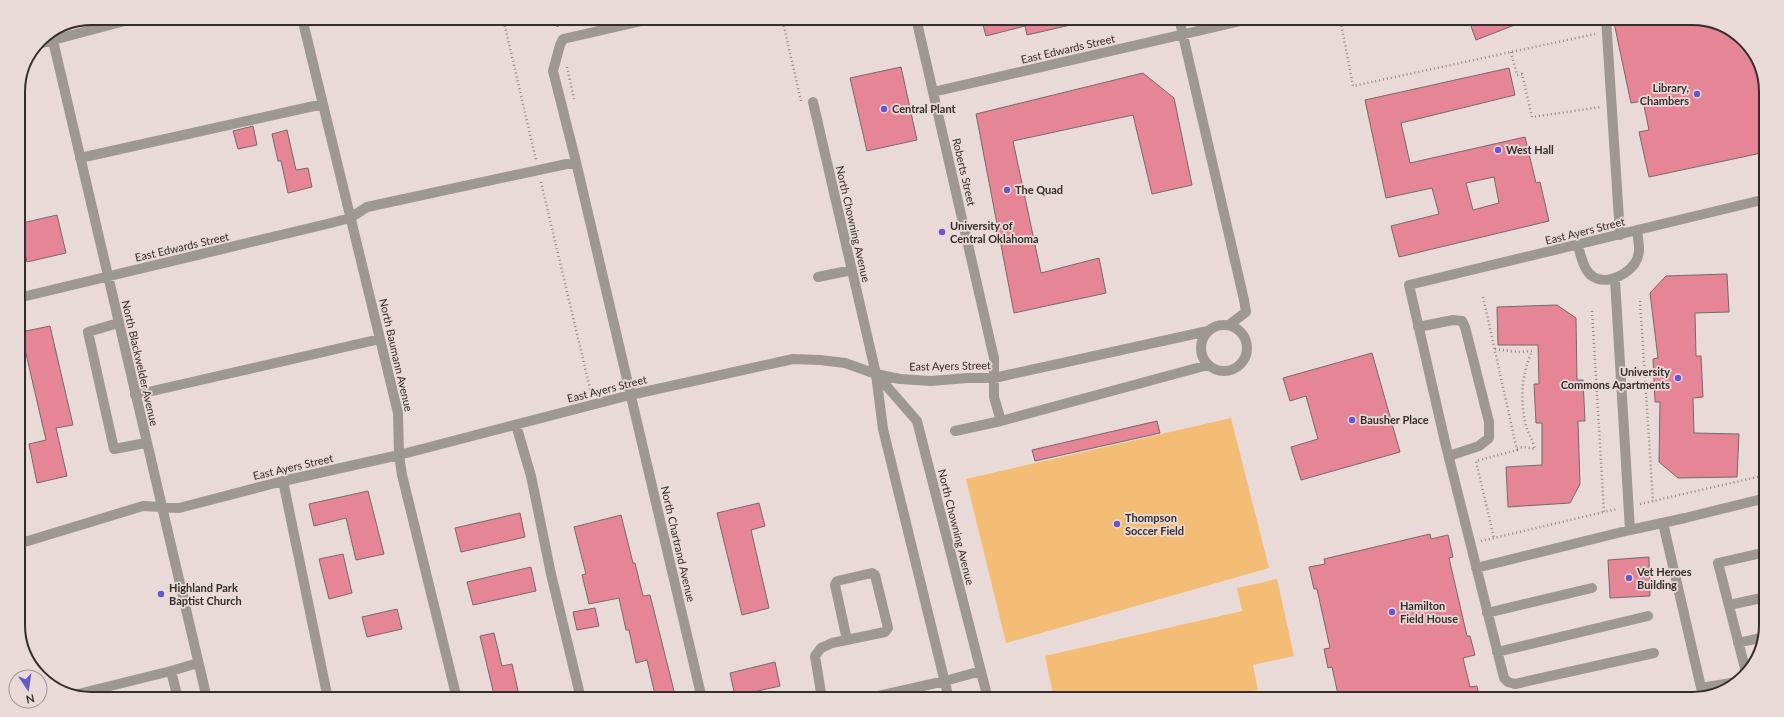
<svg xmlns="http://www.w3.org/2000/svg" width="1784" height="717" font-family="Lato,sans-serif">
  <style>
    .green { fill: #f4bd75 }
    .building { fill: #e58596; stroke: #77696b; fill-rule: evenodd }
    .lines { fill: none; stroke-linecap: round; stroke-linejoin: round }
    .path { stroke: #928785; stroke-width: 2.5; stroke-dasharray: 1 3; stroke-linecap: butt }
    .minor { stroke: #9e9895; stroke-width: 10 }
    .poi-dot { fill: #6458d1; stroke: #eadad7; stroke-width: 1.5 }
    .labels { text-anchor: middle; stroke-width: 3.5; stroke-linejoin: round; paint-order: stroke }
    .street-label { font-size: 11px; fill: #332d2c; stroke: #eadad7 }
    .poi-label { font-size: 11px; font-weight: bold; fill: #332d2c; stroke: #eadad7; text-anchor: start }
    .rim { fill: none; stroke: #332d2c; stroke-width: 2 }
  </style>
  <rect width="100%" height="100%" fill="#eadad7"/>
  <!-- green -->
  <path class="green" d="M1231,418L1269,568L1006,643L966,479Z
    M1277,579L1294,656L1253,665L1258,690L1218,699H1054L1045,656L1242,611L1237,588Z"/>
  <!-- building -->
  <path class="building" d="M981,18H1078L1079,23L1027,35L1025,26L986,36Z
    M1468,18H1530V19L1476,40Z
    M1613,18H1692L1720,24L1753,51L1766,87V152L1649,177L1639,132L1649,130L1643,101L1631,103Z
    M901,67L917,140L867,151L850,78Z
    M1509,68L1515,95L1401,123L1410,163L1525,137L1536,183L1540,182L1549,221L1399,257L1391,226L1439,214L1432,188L1386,198L1365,100ZM1494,177L1499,203L1473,210L1466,183Z
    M1143,73L1174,98L1192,185L1152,194L1133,115L1013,141L1041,273L1099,258L1106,293L1014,313L976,114Z
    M253,126L257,145L238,149L233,131Z
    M287,130L296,170L308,168L312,187L288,193L281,161H278L272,134Z
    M57,215L66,253L27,262L18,224Z
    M1727,274L1729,312L1695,313L1696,356H1701L1703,397L1693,398L1694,433L1739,434L1737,477L1678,478L1659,462L1660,402H1655L1653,359L1658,358L1650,293L1666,276Z
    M1557,305L1576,318L1577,380H1583L1585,421H1578L1580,484L1570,503L1508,507L1506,467L1542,465V423H1536L1534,384H1539L1538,345H1498L1497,307Z
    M50,326L73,425L56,428L67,476L37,483L29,444L46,440L21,332Z
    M1372,353L1400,452L1301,480L1291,447L1318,439L1306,396L1290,401L1283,378Z
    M1157,421L1160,433L1035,461L1032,450Z
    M368,491L384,554L356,560L346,518L314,526L309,504Z
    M759,503L765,526L751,530L769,608L742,615L717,513Z
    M520,513L525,537L461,552L455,528Z
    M621,515L633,563H635L643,596L650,595L676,699H656L647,660L636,663L629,630H626L619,598L589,604L582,575L586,574L574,527Z
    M1430,534L1431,539L1448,535L1453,557L1449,558L1467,636H1470L1475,655L1463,658L1470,687L1477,686L1480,699H1339L1332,667L1328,668L1324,649L1330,648L1317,589H1314L1309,567L1325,564L1324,559Z
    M343,554L352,593L329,599L319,559Z
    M1649,557L1650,596L1610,598L1608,560Z
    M531,567L536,591L473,605L467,582Z
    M595,608L599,626L577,630L573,612Z
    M397,609L402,629L367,637L362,617Z
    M494,633L502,666L512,664L520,699H495L480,636Z
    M775,662L780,686L735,696L730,673Z"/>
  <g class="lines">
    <!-- path -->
    <path class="path" d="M503,18L536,160
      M556,18L558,29
      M782,18L801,101
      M1340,18L1353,86L1595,34
      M504,22L520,18
      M1511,52L1517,75L1522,74L1532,117L1601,107
      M567,67L574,99
      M541,182L591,393
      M1483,297L1517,450L1476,461L1494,538
      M1640,301L1653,501
      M1592,311L1604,512L1617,509
      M1495,349L1518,352L1532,351C1522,374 1520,397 1525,422C1527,432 1533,440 1535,449L1524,447L1517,448
      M1640,504L1766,475
      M1481,541L1604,512"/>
    <!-- minor -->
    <path class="minor" d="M302,18L398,413L399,455L402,475L457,699
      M655,18L563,39L560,45L553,71L576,162L702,699
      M916,18L994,358V397L1001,421
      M1179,18L1244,300L1246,312L1229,325
      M1606,18L1620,235
      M51,32L207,699
      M38,44L136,18
      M933,92L1254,18
      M813,102L876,374L883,429L949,699
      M80,158L323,104
      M1578,246C1580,253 1582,262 1586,269C1597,289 1625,278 1635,263C1642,253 1638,241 1637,230
      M818,277L852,270
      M1615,280L1630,530
      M18,298L331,223L350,218L367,207L576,162
      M118,323L88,332L114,449L146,443
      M1201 348a23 23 0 1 1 46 0a23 23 0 1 1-46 0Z
      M1418,327L1453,320L1462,321L1465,327L1489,422V438L1479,446L1449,456
      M876,374L917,421L988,699
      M135,395L380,339
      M516,425L531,476L551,574L581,699
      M955,431L1001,421L1208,365
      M283,481L328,699
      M1663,523L1703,696
      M18,544L143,506L179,508L283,481L399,455L630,395L793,359L820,360L845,363L876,374L900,379L931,381L967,378H994L1208,331
      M1476,568L1630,530L1685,518L1766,498
      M1729,605L1766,597
      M1487,613L1592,588
      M1738,643L1764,637
      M1497,652L1648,616
      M1654,653L1515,684L1508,682L1504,678L1446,446L1409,285L1766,199
      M1746,672L1718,563L1766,552
      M1701,688L1737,682
      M74,695L171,671
      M178,699L171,671L198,663
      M822,699L815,656L821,648L832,643L885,632L888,628L875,575L872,573L837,581L835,585L847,640
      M865,699L945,681L981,671"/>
  </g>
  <!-- markers -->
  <g class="poi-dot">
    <circle cx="1697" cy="94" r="4"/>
    <circle cx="884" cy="109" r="4"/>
    <circle cx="1498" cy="150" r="4"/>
    <circle cx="1007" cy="190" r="4"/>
    <circle cx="942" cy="232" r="4"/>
    <circle cx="1678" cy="378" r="4"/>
    <circle cx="1352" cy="420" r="4"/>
    <circle cx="1117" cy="524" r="4"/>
    <circle cx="1629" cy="578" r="4"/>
    <circle cx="161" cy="594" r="4"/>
    <circle cx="1392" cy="612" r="4"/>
  </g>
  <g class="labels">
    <!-- street labels -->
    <g class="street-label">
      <text transform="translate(1068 49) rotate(-13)" y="4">East Edwards Street</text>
      <text transform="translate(964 172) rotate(77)" y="4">Roberts Street</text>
      <text transform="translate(853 224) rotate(77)" y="4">North Chowning Avenue</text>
      <text transform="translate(1585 231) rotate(-14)" y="4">East Ayers Street</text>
      <text transform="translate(182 247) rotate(-13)" y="4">East Edwards Street</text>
      <text transform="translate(396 355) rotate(77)" y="4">North Baumann Avenue</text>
      <text transform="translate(140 363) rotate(77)" y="4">North Blackwelder Avenue</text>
      <text transform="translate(950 366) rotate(-1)" y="4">East Ayers Street</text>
      <text transform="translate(607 389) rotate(-14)" y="4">East Ayers Street</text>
      <text transform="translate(293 467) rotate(-13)" y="4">East Ayers Street</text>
      <text transform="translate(956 527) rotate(76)" y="4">North Chowning Avenue</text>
      <text transform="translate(678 544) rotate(77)" y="4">North Chartrand Avenue</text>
    </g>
    <!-- poi labels -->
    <g class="poi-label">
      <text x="1689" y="92" text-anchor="end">Library,<tspan x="1689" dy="13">Chambers</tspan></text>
      <text x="892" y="113">Central Plant</text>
      <text x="1506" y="154">West Hall</text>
      <text x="1015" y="194">The Quad</text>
      <text x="950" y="230">University of<tspan x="950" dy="13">Central Oklahoma</tspan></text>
      <text x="1670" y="376" text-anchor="end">University<tspan x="1670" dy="13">Commons Apartments</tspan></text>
      <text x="1360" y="424">Bausher Place</text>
      <text x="1125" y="522">Thompson<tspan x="1125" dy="13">Soccer Field</tspan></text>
      <text x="1637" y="576">Vet Heroes<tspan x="1637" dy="13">Building</tspan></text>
      <text x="169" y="592">Highland Park<tspan x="169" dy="13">Baptist Church</tspan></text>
      <text x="1400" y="610">Hamilton<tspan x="1400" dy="13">Field House</tspan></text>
    </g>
  </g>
  <!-- crop -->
  <path d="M0 0H1784V717H0ZM92 25H1692A67 67 0 0 1 1759 92V625A67 67 0 0 1 1692 692H92A67 67 0 0 1 25 625V92A67 67 0 0 1 92 25Z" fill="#eadad7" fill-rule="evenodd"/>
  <path class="rim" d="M92 25H1692A67 67 0 0 1 1759 92V625A67 67 0 0 1 1692 692H92A67 67 0 0 1 25 625V92A67 67 0 0 1 92 25Z"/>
  <!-- north arrow -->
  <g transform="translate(28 689) rotate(167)"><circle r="19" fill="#eadad7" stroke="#a19593"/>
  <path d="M0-3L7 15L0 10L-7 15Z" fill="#6458d1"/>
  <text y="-6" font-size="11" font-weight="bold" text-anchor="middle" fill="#332d2c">N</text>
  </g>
</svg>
